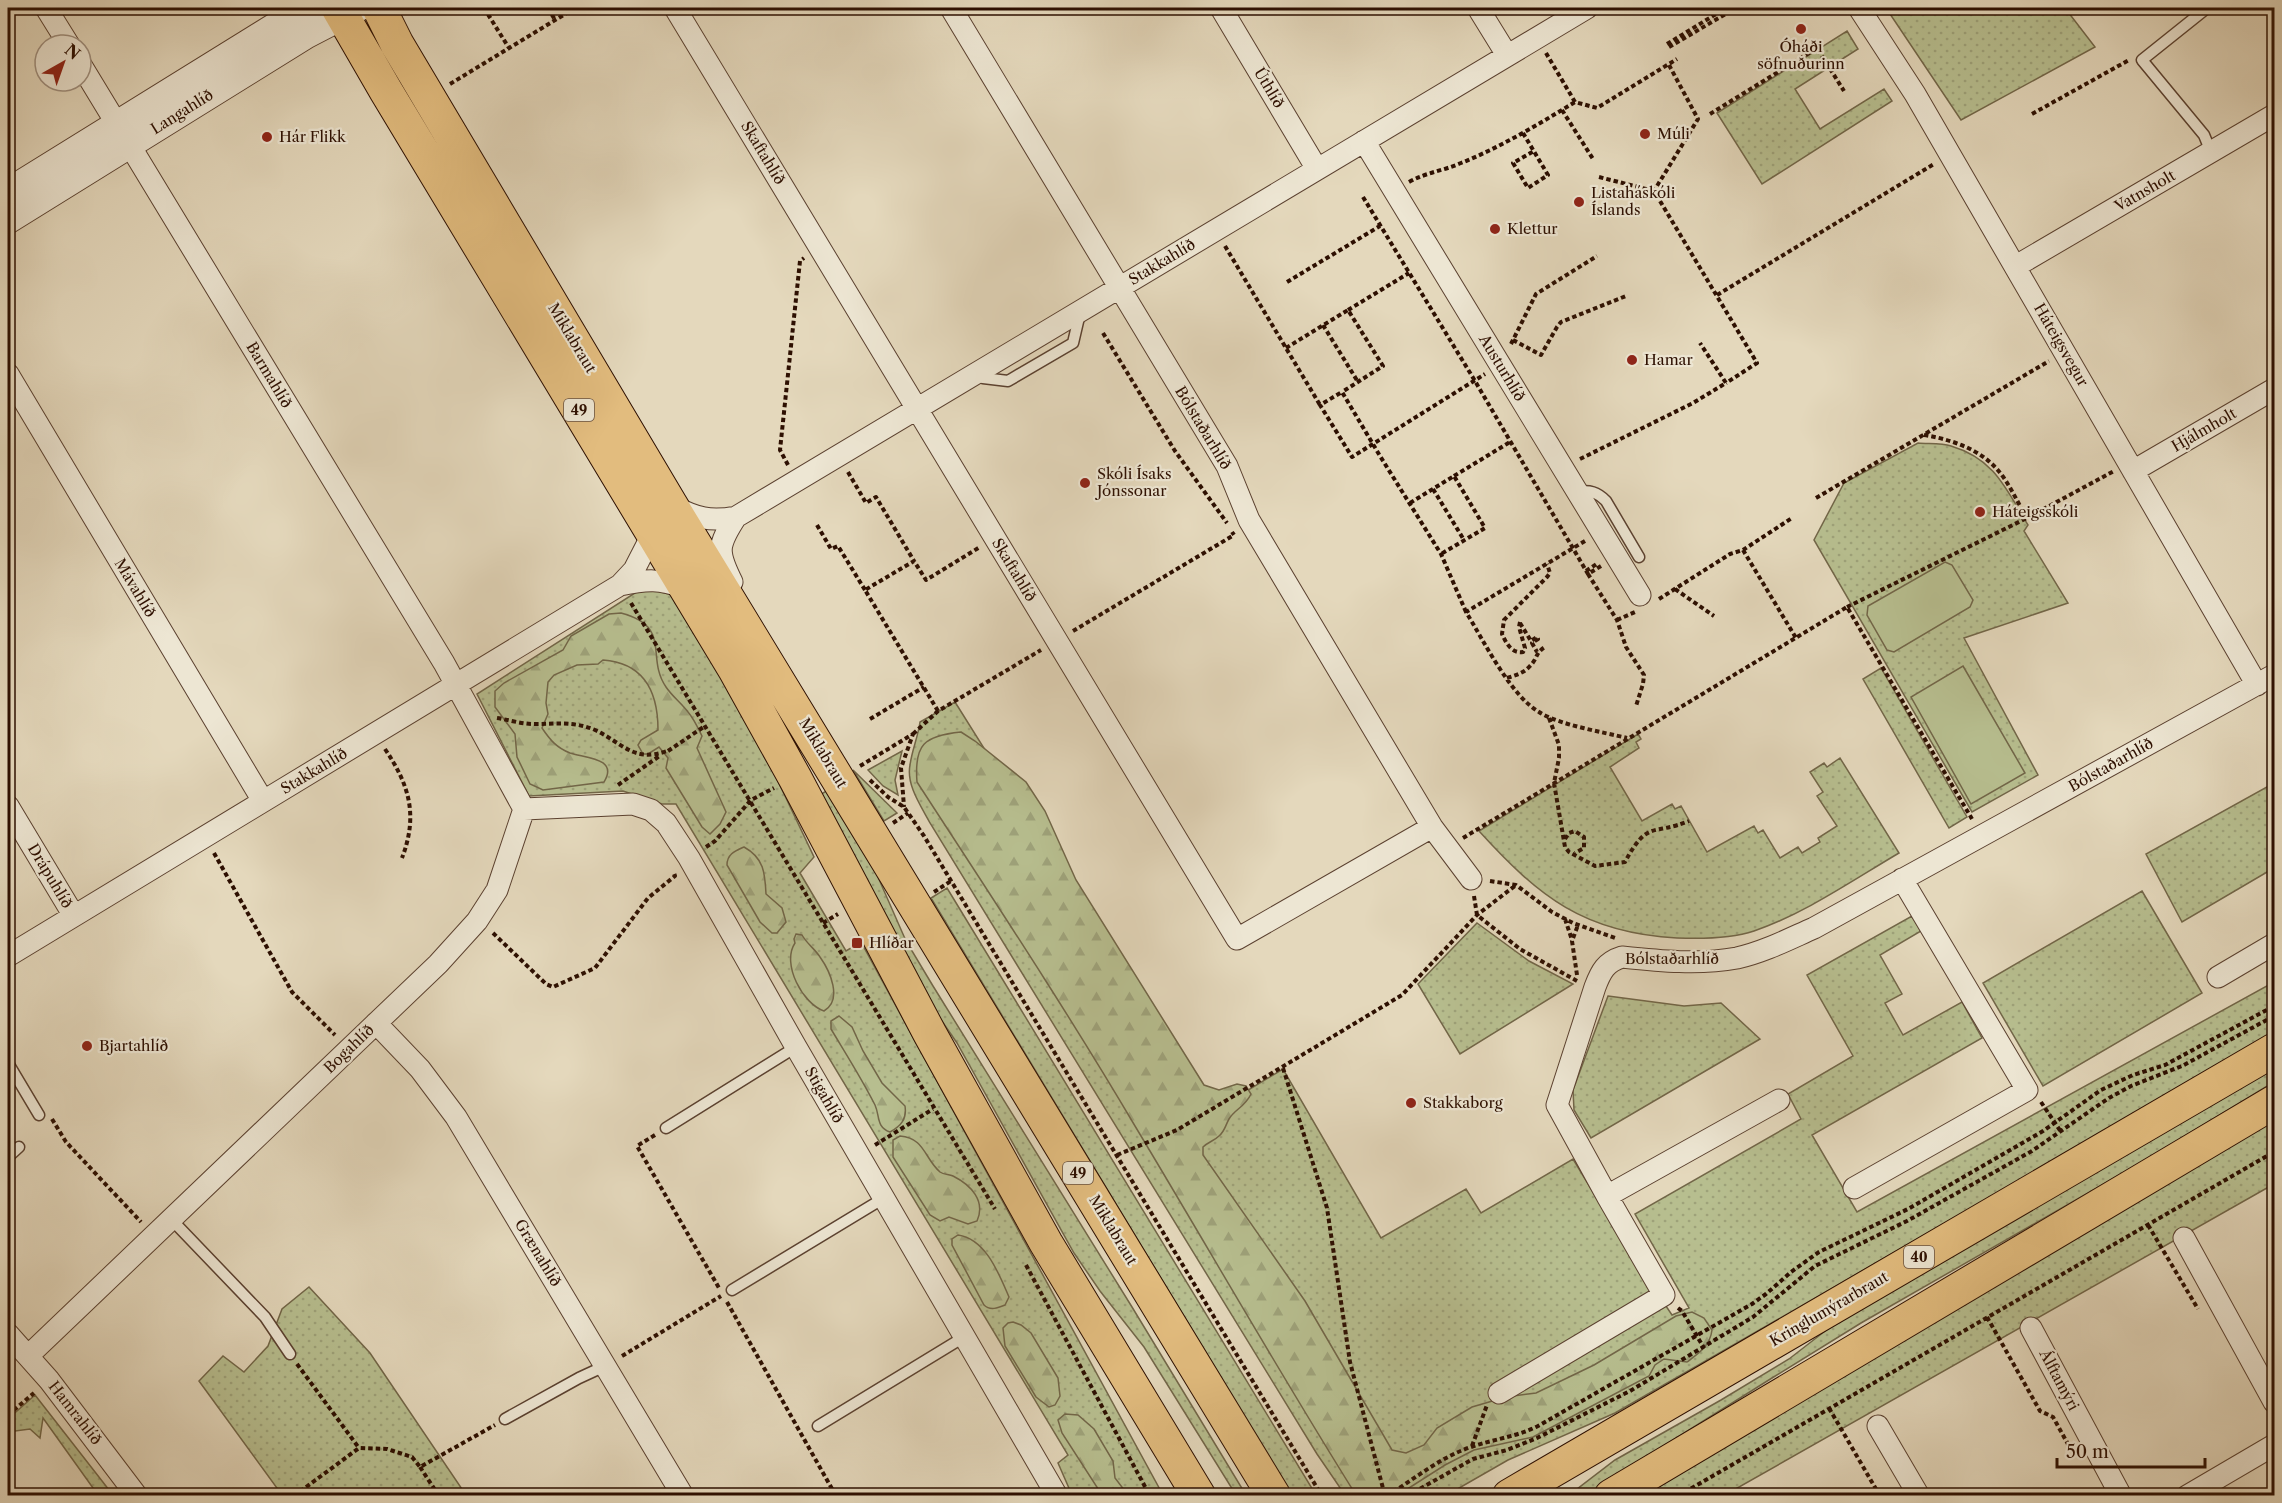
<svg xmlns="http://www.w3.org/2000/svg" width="2282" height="1503" font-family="'Libre Caslon Text',serif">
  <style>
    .grass { fill: url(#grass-dots); stroke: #726648; stroke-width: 1.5 }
    .forest { fill: url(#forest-firs); stroke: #726648; stroke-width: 1.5 }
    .garden { fill: #b7be8f; stroke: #726648; stroke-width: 1.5 }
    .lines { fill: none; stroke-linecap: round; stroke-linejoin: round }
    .service-casing { stroke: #5b4130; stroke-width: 13 }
    .minor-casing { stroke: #5b4130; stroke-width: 23 }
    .tertiary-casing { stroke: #5b4130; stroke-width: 29 }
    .primary-casing { stroke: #2d0f01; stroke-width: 35 }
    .trunk-casing { stroke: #2d0f01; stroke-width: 35 }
    .path { stroke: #2d0f01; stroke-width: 4; stroke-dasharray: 4.5 3; stroke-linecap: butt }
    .service { stroke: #ede6d3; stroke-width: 10 }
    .minor { stroke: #ede6d3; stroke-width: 21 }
    .tertiary { stroke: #ede6d3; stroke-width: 27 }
    .primary { stroke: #e2bc7e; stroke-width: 33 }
    .trunk { stroke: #e2bc7e; stroke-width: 33 }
    .poi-dot { fill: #8f2418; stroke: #ede6d3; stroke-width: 2 }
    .labels { text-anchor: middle; stroke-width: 4.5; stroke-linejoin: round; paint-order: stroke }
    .shield { fill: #ede6d3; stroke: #675040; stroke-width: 1.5 }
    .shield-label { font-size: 14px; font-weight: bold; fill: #2d0f01 }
    .poi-label { font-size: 15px; fill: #2d0f01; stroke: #ede6d3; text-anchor: start }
    .street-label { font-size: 15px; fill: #2d0f01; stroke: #ede6d3 }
  </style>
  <defs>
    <pattern id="grass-dots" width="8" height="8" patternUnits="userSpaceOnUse" patternTransform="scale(1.5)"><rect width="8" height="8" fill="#b7be8f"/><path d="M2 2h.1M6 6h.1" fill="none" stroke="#9ea27a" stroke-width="1.8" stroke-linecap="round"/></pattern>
    <pattern id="forest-firs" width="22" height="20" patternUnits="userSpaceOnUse" patternTransform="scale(1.5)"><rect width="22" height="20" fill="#b7be8f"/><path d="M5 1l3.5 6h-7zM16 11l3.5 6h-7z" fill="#9ea27a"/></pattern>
  </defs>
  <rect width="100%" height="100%" fill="#e4d8bc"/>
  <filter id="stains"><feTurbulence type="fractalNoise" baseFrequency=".00333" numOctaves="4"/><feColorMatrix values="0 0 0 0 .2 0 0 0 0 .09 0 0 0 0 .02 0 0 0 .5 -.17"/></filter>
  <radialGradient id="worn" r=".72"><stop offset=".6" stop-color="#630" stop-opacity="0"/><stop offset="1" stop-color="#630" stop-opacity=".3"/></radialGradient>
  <!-- grass -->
  <path class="grass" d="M1886,8H2065L2095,47L1961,120Z
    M1847,31L1858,49L1795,89L1820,129L1884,89L1892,101L1762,184L1717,113Z
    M1918,443C1928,444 1941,443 1951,446C1995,459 2006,489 2028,525L2024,531L2068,603L1964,638L2038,775L1972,812L1814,540L1844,483Z
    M638,591H657L677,596L766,756L814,857L800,873L846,951L861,942L1163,1495H1072L1058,1463L1068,1455L676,804H662L623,791L529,796L477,694Z
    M1881,668L1967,817L1949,828L1863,679Z
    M955,702L1212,1112L1283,1069L1381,1238L1466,1189L1481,1213L1573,1159L1625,1245L1672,1315L1689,1308L1635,1214L1801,1119L1788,1094L1853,1056L1807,975L1912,916L1921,931L1880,955L1902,994L1885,1003L1903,1035L1962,1002L1982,1038L1812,1135L1857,1212L2274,982V1034L1615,1413L1508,1460L1447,1495H1345L1317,1454L930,823C921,806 906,785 910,765C912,750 918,737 920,722Z
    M1638,734L1641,739L1636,742L1639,748L1610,767L1642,821L1672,804L1675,809L1681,806L1707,852L1754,826L1758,833L1763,830L1780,858L1798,847L1802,853L1820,842L1818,838L1837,826L1817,796L1823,792L1810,772L1824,763L1827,767L1840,758L1899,853C1853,880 1804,914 1754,931C1730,939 1702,939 1677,938C1584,933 1539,897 1479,831Z
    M902,751L895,780L898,795L883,786L868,770Z
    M853,770L897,813L884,821Z
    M2274,783V868L2182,922L2146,854Z
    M828,790L874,868L906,941L933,986L1132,1307L1246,1495H1236L1144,1347L1100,1291L1074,1253L957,1043L933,1008L818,796Z
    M947,888L1316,1495H1292C1172,1296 1050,1098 931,898Z
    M2142,891L2202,993L2043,1086L1983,983Z
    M1477,923L1529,961L1573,984L1460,1054L1418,984Z
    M1608,996L1684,1006L1721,1003L1760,1039L1591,1138L1574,1110L1573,1090Z
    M2274,1064V1082L2149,1158L1861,1323L1772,1378L1662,1447L1593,1495L1568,1496L1615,1460L1721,1400L1789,1359L1829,1328Z
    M2274,1116V1184L1725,1495L1643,1496Z
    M309,1287L370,1353L466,1495H282L199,1381L223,1356L244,1372L268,1346L282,1309Z
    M35,1395L113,1495H98L43,1418L40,1438L30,1429L8,1432V1419Z"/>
  <!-- forest -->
  <path class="forest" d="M621,613C673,627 645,656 666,687C672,696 681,703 688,712C694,719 698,728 702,736L697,748L726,812L720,824L710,834L702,827L666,768L668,758L659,747L648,754H643L638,745L641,740L658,730C658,692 644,663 603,660L598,664L577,665L554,675L548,682L546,703L548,714L542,728C550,740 557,748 570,753C585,758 619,758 604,782L543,790L530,784L517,757L515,734L495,707V691L504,683L563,650L571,636L609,614Z
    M961,732L975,741L1026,782L1045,811L1076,880L1204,1085L1219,1090L1237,1084L1246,1086L1251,1094C1245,1107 1235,1109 1229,1119C1225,1126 1225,1131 1219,1136C1214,1141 1208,1142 1203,1147V1155L1305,1301L1392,1450L1406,1453L1424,1445L1437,1428L1472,1407L1506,1397L1536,1393L1594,1365L1676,1316L1692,1312L1704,1318L1712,1330C1710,1346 1699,1353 1687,1362L1664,1359L1655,1365L1649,1376L1533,1437L1474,1450L1445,1465L1398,1495H1356C1280,1374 1209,1249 1135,1126C1066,1009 991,896 917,782C914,744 924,736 961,732Z
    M744,847C764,858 765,873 766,894L782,908L786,922L777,933H772L760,922L727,865C727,854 735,851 744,847Z
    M796,934L802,935C807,944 815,949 820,957C830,971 843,1000 824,1011C803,1004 781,964 795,943L794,939Z
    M839,1016L852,1027L863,1051L882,1083L905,1106C907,1119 901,1126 890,1132C876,1127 880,1116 875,1105C862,1079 846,1054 831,1029V1021Z
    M900,1136C925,1138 924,1158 940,1172C944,1175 949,1174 953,1176C971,1185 986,1201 977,1221L968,1224L949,1217L940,1221L930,1215L893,1157V1140Z
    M958,1235C986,1239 999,1274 1009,1297L1005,1305C998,1308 990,1311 984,1305L952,1245V1239Z
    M1013,1322L1021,1325L1031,1333L1058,1378L1060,1396L1055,1405L1049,1407L1036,1397L1005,1346L1003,1328L1008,1323Z
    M1065,1414L1078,1415L1094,1429L1113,1461L1115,1478L1128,1495H1102L1062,1433L1058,1420Z"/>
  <!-- garden -->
  <path class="garden" d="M1945,562L1952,565L1973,600L1970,607L1894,652L1887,650L1867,615L1868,606Z
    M1963,666L2025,773L1971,804L1911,697Z"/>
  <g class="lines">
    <!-- service casing -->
    <g class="service-casing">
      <path id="service" d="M2207,8L2142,60L2204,135L2211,152
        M975,375L983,378L1008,381L1073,343L1080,313
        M1577,492C1590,490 1597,492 1606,501L1639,557
        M8,1063L39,1115
        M666,1128L796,1047
        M8,1157L19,1147
        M171,1219L265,1317L290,1354
        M732,1290L884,1198
        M505,1419L579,1378L605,1366
        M818,1426L964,1337"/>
    </g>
    <!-- minor casing -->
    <g class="minor-casing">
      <path id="minor" d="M46,8L69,45
        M675,8L1237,939L1432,827
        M951,8L1227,466L1249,520L1432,827L1471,879
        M1221,8L1317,169
        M1478,8L1507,55
        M1859,8L1915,94L2257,685
        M1364,141L1640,595
        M2016,266L2274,115
        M8,374L263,801
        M2133,471L2274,389
        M673,506C696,518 710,522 736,517L1587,8
        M732,582C717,552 717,546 736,517
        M620,585L634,570L653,533
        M8,806L74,916
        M524,809L633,804L651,810L666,823L689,858L796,1047L1057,1496
        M8,956L620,585C649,579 658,579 686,588
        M2218,977L2274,944
        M376,1023L420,1069L456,1117L683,1496
        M1779,1100L1607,1196L1557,1105L1595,987C1601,971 1606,962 1622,957C1660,961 1699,965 1737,958C1764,952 1789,939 1814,928L2274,675
        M1854,1188L2027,1090L1902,879
        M2184,1238L2274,1402
        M2031,1328L2121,1496
        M8,1334L49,1380L137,1496
        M28,1356L438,964L477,921L497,890L524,809L444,663L81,65
        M1499,1393L1664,1295L1607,1196
        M1878,1426L1919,1496
        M2187,1496L2274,1445"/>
    </g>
    <!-- tertiary casing -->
    <g class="tertiary-casing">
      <path id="tertiary" d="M8,192L305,8
        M8,220L306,35L358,8"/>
    </g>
    <!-- primary casing -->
    <g class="primary-casing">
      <path id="primary" d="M1509,1496L2274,1050
        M1611,1496L2274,1102"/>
    </g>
    <!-- trunk casing -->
    <g class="trunk-casing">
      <path id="trunk" d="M338,8L386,91L735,670L795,778L930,1034L1046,1243L1199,1496
        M379,8L397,44L671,505L1274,1496"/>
    </g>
    <!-- path -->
    <path class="path" d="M484,8L509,48
      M548,8L555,20
      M1667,44L1726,8
      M1669,47L1736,8
      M1546,53L1575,102L1597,108L1677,59
      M1669,65L1698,119L1654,191L1757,363L1726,383
      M450,84L575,8
      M1562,110L1593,159
      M1710,114L1817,48L1844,91
      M2032,114L2129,60
      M1523,133L1548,175L1528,188L1513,163L1534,151
      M1599,177L1654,191
      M1409,182C1427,172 1443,171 1461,163C1501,147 1539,124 1575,102
      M1363,197L1475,381L1588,574
      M1225,246L1320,405
      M1287,282L1380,226
      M1717,295L1934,164
      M1348,310L1409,273
      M1323,325L1358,382
      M1103,333L1175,451L1227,523
      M1513,340L1541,355L1557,327L1561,322L1626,296
      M1511,344L1536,294L1597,256
      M1286,348L1348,310L1383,366L1342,392
      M1924,435C1949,439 1977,448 1995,467C2008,480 2017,502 2027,518L2114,471
      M1580,459L1693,403L1726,383L1700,343
      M788,465L780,450L800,261L804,258
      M848,472L866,503L876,497L914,561
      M1454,476L1510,442
      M1433,489L1464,540
      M1816,498L2049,361
      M1410,503L1454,476L1485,528L1441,554
      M817,525L831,549L838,546L865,590
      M1585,541L1466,612C1484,641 1510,695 1539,712C1559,725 1603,732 1627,738
      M1743,550L1796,638
      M1601,566L1588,574L1617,620L1626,647L1644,675L1643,684L1636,706
      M1586,571L1598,563
      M1675,589L1714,616
      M1659,599L1730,554L1743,550L1792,518
      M631,603L995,1209
      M1847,607L2027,518
      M1466,612L1441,554L1380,456L1342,392L1320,405L1352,457L1485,374
      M1617,620L1635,612
      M1520,622L1519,627L1525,648L1523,652C1512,654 1506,643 1502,634L1504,620L1547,577L1550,573L1547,564
      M1520,623L1531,641L1537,637L1538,639L1532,643L1537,652
      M1073,631L1234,535L1232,532
      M1507,678C1516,675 1524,673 1530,666C1538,658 1535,653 1545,647
      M938,711L865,590L914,561L926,580L980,547
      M497,718C509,720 522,724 534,724C556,724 574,721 595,730C623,743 633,763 667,751
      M1549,718L1559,745V758L1554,783L1565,847L1569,852L1595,866L1625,862C1648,819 1653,836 1689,821
      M870,719L924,687
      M913,734L938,711L1041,650
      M385,749C410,786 418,816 402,858
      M668,751L705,726
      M860,766L913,734L901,768L904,807
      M870,780L888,797L904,807L924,836L1322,1496
      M618,785L661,755
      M893,823L908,813
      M1463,838L1847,607L1972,819
      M1565,839L1569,833L1575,831L1584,837V848L1575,853
      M706,847L715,841L751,800L774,788
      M214,853L292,992L335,1035
      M1490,881L1516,885L1552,912L1573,923L1615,938
      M934,892L951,881
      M1474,896L1477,915L1520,949L1577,981
      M1565,919L1572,940
      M823,923L838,914
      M493,933L546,984L553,987L595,968L648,898L675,876L674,873
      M1577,975L1572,941L1578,925
      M1283,1068L1327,1208L1350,1362L1385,1496
      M2041,1102L2061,1132
      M52,1119L66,1142L141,1222
      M655,1135L637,1146L719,1288
      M875,1145L933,1109
      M1117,1155L1177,1130L1402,995L1477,915L1516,885
      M2148,1225L2198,1309
      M1026,1265L1150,1496
      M727,1302L836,1496
      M1678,1308L1682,1311L1704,1348
      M1987,1317L2040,1411L2053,1417L2069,1446
      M622,1356L721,1296
      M297,1364L359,1448
      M1829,1408L1880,1496
      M8,1415L34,1393
      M1472,1446L1487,1405
      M420,1467L439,1496
      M294,1496L359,1448L387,1449L412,1457L420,1467L495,1425
      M1387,1496C1414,1479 1441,1457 1471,1447C1494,1439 1516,1437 1538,1426L1752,1304L1766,1294L1791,1272L1819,1252L1908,1209L2043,1131L2101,1090L2133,1075L2165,1065L2274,1006
      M1407,1496L1473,1459L1507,1450L1537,1438L1630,1391L1753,1317L1815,1266L1907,1221L2032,1151L2109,1098L2131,1086L2182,1066L2274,1016
      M1678,1496L2274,1152"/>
    <!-- service -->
    <use href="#service" class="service"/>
    <!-- minor -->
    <use href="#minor" class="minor"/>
    <!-- tertiary -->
    <use href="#tertiary" class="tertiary"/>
    <!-- primary -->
    <use href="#primary" class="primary"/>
    <!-- trunk -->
    <use href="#trunk" class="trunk"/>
  </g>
  <!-- markers -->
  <g class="poi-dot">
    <circle cx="1801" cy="29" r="6"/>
    <circle cx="1645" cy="134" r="6"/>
    <circle cx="267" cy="137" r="6"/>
    <circle cx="1579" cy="202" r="6"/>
    <circle cx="1495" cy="229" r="6"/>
    <circle cx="1632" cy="360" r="6"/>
    <circle cx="1085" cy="483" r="6"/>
    <circle cx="1980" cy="512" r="6"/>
    <rect x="851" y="937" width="12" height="12" rx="3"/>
    <circle cx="87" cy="1046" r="6"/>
    <circle cx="1411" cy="1103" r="6"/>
  </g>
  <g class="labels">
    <!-- shield labels -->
    <g class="shield">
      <rect x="564" y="399" width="30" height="22" rx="4.5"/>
      <rect x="1063" y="1162" width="30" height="22" rx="4.5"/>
      <rect x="1904" y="1246" width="30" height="22" rx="4.5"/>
    </g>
    <g class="shield-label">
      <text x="579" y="415">49</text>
      <text x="1078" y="1178">49</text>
      <text x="1919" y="1262">40</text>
    </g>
    <!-- poi labels -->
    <g class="poi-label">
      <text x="1801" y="52" text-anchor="middle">Óháði<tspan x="1801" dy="17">söfnuðurinn</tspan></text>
      <text x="1657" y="139">Múli</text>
      <text x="279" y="142">Hár Flikk</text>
      <text x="1591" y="198">Listaháskóli<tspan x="1591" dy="17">Íslands</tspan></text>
      <text x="1507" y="234">Klettur</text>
      <text x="1644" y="365">Hamar</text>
      <text x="1097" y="479">Skóli Ísaks<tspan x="1097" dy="17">Jónssonar</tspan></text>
      <text x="1992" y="517">Háteigsskóli</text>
      <text x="869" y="948">Hlíðar</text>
      <text x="99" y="1051">Bjartahlíð</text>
      <text x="1423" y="1108">Stakkaborg</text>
    </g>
    <!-- street labels -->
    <g class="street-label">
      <text transform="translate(1269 88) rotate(59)" y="5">Úthlíð</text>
      <text transform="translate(182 112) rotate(-32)" y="5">Langahlíð</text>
      <text transform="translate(763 153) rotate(59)" y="5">Skaftahlíð</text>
      <text transform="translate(2145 191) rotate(-30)" y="5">Vatnsholt</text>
      <text transform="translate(1162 262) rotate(-31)" y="5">Stakkahlíð</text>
      <text transform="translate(572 338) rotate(59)" y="5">Miklabraut</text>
      <text transform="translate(2061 345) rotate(60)" y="5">Háteigsvegur</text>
      <text transform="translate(1502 368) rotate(59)" y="5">Austurhlíð</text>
      <text transform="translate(269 375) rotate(59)" y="5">Barmahlíð</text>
      <text transform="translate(1203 428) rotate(59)" y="5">Bólstaðarhlíð</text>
      <text transform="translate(2204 430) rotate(-30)" y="5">Hjálmholt</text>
      <text transform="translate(1014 570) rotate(59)" y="5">Skaftahlíð</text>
      <text transform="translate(135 588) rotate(59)" y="5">Mávahlíð</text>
      <text transform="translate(823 753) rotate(59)" y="5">Miklabraut</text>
      <text transform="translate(2111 765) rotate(-29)" y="5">Bólstaðarhlíð</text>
      <text transform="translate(314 771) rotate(-31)" y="5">Stakkahlíð</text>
      <text transform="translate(50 876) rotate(59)" y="5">Drápuhlíð</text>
      <text x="1672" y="964">Bólstaðarhlíð</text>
      <text transform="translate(349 1049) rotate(-44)" y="5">Bogahlíð</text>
      <text transform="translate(824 1095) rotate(60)" y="5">Stigahlíð</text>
      <text transform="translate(1113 1230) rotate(59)" y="5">Miklabraut</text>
      <text transform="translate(538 1253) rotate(59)" y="5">Grænahlíð</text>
      <text transform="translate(1829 1309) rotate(-30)" y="5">Kringlumýrarbraut</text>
      <text transform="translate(2059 1380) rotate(62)" y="5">Álftamýri</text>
      <text transform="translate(75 1413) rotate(52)" y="5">Hamrahlíð</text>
    </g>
  </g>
  <!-- margin -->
  <rect width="2282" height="1503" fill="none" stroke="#e4d8bc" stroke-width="30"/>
  <rect x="9" y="9" width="2264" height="1485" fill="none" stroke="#2d0f01" stroke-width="3"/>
  <rect x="15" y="15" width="2252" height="1473" fill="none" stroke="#2d0f01" stroke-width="1.5"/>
  <!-- north arrow -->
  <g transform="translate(63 63) rotate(40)"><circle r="28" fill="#ede6d3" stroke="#a0907f" stroke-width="1.5"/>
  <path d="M0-4.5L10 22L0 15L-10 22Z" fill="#8f2418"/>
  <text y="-9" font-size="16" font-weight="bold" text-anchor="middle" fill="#2d0f01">N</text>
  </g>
  <!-- scale -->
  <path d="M2057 1458v9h148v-9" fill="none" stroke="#2d0f01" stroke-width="3"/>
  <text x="2066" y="1458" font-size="18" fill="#2d0f01" stroke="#ede6d3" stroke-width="4.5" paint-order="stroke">50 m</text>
  <rect width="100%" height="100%" filter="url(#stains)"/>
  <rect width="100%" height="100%" fill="url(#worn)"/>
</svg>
